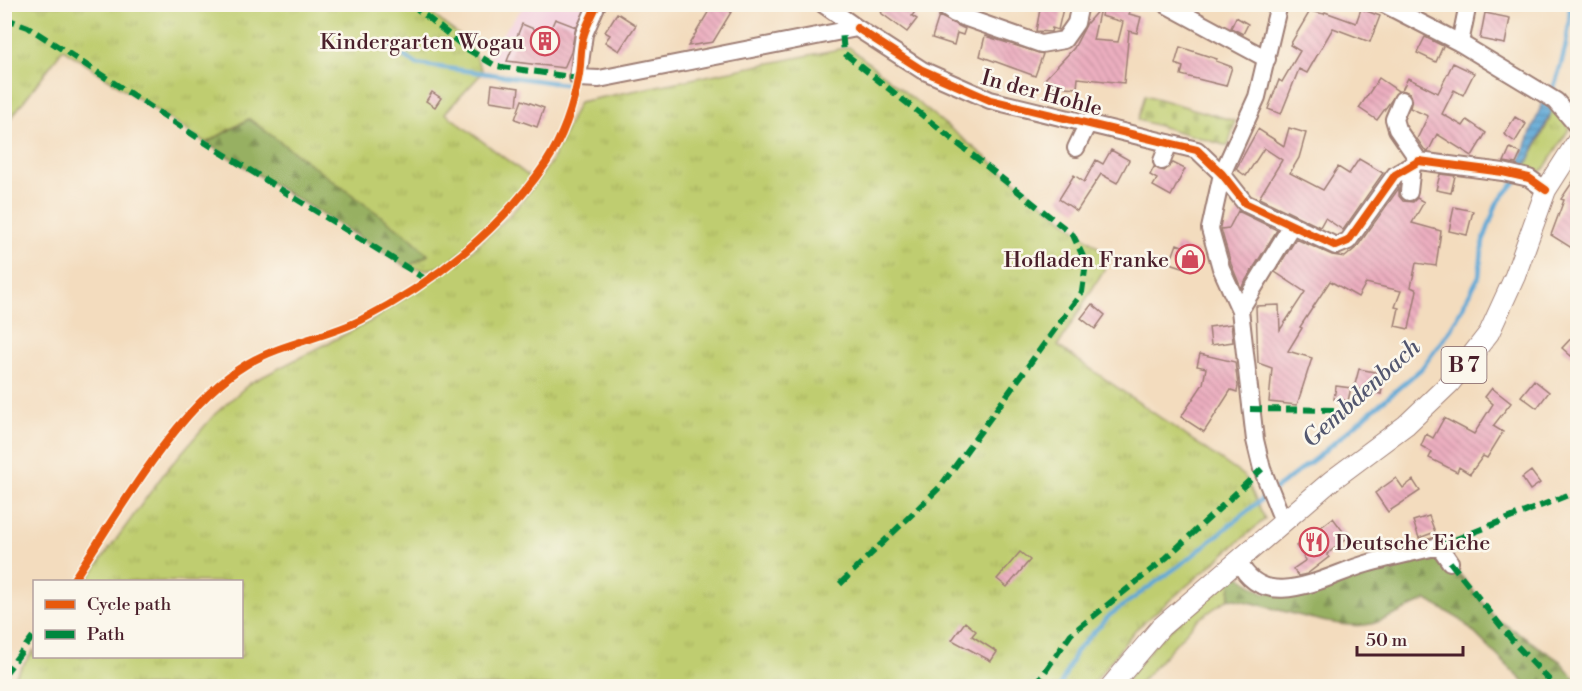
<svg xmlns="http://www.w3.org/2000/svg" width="1582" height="691" font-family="'Libre Bodoni',serif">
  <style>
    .built { fill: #f3cfde }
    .grass { fill: url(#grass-tufts); stroke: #84764d; stroke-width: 1.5 }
    .forest { fill: url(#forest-firs); stroke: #706846; stroke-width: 1.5 }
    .cemetery { fill: url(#cemetery-stones); stroke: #84764d; stroke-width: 1.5 }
    .water { fill: url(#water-rules); stroke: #546480; stroke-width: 1.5 }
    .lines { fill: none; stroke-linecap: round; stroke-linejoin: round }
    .stream { stroke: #5fa8d6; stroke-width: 4.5 }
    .building { fill: url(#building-back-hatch) }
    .minor-casing { stroke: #9e7e74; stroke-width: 20 }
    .major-casing { stroke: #9e7e74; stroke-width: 22 }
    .minor { stroke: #fff; stroke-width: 16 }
    .major { stroke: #fff; stroke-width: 20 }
    .quiet { stroke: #00873e; stroke-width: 6; stroke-dasharray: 12 6; stroke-linecap: butt }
    .cycleway-casing { stroke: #fbf7ec; stroke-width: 11 }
    .cycleway { stroke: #e8590c; stroke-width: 8 }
    .labels { text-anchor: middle; stroke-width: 5; stroke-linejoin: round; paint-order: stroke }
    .shield { fill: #fbf7ec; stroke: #7f6065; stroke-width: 1.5 }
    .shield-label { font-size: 21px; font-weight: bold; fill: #4a1f2b }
    .poi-label { font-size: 22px; fill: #4a1f2b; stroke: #fbf7ec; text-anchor: end }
    .street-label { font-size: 22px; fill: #4a1f2b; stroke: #fbf7ec }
    .water-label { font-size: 24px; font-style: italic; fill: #52566f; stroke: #fbf7ec }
  </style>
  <defs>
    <pattern id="grass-tufts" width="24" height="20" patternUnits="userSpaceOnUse" patternTransform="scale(1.5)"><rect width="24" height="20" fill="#bfcd6f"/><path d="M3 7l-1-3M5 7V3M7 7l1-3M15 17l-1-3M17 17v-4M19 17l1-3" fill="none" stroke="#a6b060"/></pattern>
    <pattern id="forest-firs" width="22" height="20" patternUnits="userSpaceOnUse" patternTransform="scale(1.5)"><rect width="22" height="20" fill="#97b062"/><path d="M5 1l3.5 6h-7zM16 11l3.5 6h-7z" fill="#7d8f51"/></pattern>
    <pattern id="cemetery-stones" width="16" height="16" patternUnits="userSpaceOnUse" patternTransform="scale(1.5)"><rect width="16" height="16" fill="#bfcd6f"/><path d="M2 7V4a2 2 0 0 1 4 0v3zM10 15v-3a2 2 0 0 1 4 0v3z" fill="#a6b060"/></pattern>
    <pattern id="water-rules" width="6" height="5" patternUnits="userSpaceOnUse" patternTransform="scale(1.5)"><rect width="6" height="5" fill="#5fa8d6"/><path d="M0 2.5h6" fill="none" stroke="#5088ae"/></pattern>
    <pattern id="building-back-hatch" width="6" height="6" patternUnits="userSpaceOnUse" patternTransform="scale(1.5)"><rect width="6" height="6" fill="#ebaebf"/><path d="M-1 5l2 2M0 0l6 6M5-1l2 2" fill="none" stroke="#cb95a4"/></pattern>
  </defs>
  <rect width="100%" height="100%" fill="#fbf7ec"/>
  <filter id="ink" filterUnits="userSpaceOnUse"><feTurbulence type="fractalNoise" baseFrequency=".0167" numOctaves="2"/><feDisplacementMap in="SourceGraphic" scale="12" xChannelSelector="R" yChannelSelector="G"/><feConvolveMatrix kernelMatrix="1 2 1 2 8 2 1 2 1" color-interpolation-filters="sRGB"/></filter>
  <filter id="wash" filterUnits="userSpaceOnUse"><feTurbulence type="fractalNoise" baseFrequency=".008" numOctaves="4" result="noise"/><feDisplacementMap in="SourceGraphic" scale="24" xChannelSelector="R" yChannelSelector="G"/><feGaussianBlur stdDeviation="1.35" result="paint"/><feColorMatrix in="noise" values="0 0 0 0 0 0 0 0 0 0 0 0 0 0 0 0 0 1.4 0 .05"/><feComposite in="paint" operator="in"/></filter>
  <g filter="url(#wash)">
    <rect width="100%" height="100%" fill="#f3dcbe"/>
    <!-- built -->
    <path class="built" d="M525,5H586L580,19L584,21L564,68L495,60L486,54Z"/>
    <!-- grass -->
    <path class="grass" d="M5,5H420L468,42L483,72L445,113L531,178C514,201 462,261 435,268C426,271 416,269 407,267L428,255L249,119L206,143L63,49L5,126Z
      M849,47L1111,258L1058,346L1245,477L1265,519L1135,630L1091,686H8L34,650V656H242V582L86,581L165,472L215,414L250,383L373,320L467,255L500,225L520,204L551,162L579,102Z
      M1552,103L1569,129L1544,169L1536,174L1524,170L1549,121Z
      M1233,572L1229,598L1196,621L1137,686H1122L1155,644Z"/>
    <!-- forest -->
    <path class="forest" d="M249,119L411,238L428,255L407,267L206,143Z
      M1452,551L1450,562L1495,618L1560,661L1577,681V686H1528L1461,620L1427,600C1409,607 1390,619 1371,624C1336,632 1269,604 1229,598L1233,572L1264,593L1315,589Z"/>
    <!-- cemetery -->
    <path class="cemetery" d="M1145,95L1235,121L1228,146L1138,120Z"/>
    <!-- water -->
    <path class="water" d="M1544,98L1552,103L1551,113L1524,170L1518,167Z"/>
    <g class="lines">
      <!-- stream -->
      <path class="stream" d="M388,46L416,64L564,84
        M1551,94C1562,66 1570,35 1570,4
        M1275,489L1316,458L1421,369L1451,329L1479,276L1483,242L1497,203L1517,180
        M1060,686L1076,651L1110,615L1187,560L1268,494"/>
    </g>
    <g id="blocks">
      <!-- building -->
      <path class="building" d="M713,4H736L713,42L688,46Z
        M887,4H920L912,16L917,19L907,32L881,13Z
        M1041,4H1064L1058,30L1052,28L1051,32L1036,31Z
        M1105,4H1132L1129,14L1141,17L1137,33L1129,31L1124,83L1078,78L1077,88L1052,86L1053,82L1044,80L1074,48L1087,23L1100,8L1093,40L1118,42L1123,22L1101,16Z
        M1361,9L1380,16L1370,42L1333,28L1307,73L1299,69L1281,114L1268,109L1279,80L1282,82L1300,51L1290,45L1310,11L1324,14L1325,12L1356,23Z
        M617,13L636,25L619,51L605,42L610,35L605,32Z
        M1485,13L1510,18L1505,44L1480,39Z
        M939,16L965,29L963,35L957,33L954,45L932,38Z
        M1236,17L1248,24L1243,34L1231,28Z
        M555,19L576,27L571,52L564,68L507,61L522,24L548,35Z
        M985,36L1043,54L1035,76L980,56Z
        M1425,37L1443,46L1436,62L1417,53Z
        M1180,47L1217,59L1216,61L1232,67L1226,86L1181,75L1183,67L1175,64Z
        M1453,63L1474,73L1463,95L1454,90L1442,114L1463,126L1467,120L1486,133L1472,156L1437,134L1428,152L1424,149L1417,139L1428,116L1410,108L1412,98L1410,93L1402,90L1408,78L1438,93Z
        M1379,78L1398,91L1377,120L1359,108Z
        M492,84L519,88L517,105L490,101Z
        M432,92L441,98L435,107L426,101Z
        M522,100L544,108L537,127L515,119Z
        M1515,117L1526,124L1515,142L1504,134Z
        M1289,128L1306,133L1299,158L1290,173L1323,190L1338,167L1349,174L1359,159L1383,173L1343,230L1325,218L1320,227L1259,198L1282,160L1264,148L1246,176L1236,169L1258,129L1284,146Z
        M1510,148L1521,153L1516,164L1504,162Z
        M1111,150L1129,160L1117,183L1101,174L1077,211L1059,199L1074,175L1084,182L1096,160L1103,164Z
        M1173,163L1185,169L1171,196L1153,186L1157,179L1150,175L1154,167L1164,171Z
        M1440,174L1455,176L1451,193L1436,190Z
        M1578,174V252L1551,235L1564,200L1561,199Z
        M1399,188V196L1403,201L1413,202L1417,198L1424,202L1412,223L1441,231L1436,266L1416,263L1411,287L1417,290L1409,329L1395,326L1399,308L1395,307L1401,291L1366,283L1358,297L1330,281L1300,327L1302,328L1288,351L1312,358L1297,405L1269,402L1272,368L1258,363L1256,306L1279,305L1280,330L1305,292L1275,272L1296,239L1332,255L1345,257L1357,247Z
        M1454,207L1473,211L1467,235L1449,231Z
        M1238,211L1277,230L1241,288L1231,264L1221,229L1229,228Z
        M1177,244L1198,252L1192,270L1170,263Z
        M1092,304L1105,315L1095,329L1081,318Z
        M1231,324L1233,342L1211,345L1209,327Z
        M1578,331V349L1571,356L1562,348Z
        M1200,354L1235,362L1238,386L1237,392L1231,390L1204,432L1181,417L1203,384L1206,368L1197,366Z
        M1359,369L1385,374L1381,394L1354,388Z
        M1534,380L1549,392L1537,408L1521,396Z
        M1336,386L1351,388L1348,401L1334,399Z
        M1492,388L1511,403L1493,426L1503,432L1487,458L1483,456L1470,474L1459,467L1457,472L1429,458L1432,452L1421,446L1426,434L1433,438L1444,418L1474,434L1493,404L1485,397Z
        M1531,471L1540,483L1530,490L1522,478Z
        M1396,478L1403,488L1413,480L1420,491L1388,512L1375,493Z
        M1429,516L1435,532L1419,538L1413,521Z
        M1333,518L1348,538L1327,554L1329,557L1307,574L1298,576L1293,569L1306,560L1296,546Z
        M1020,552L1030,560L1007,587L997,579Z
        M965,622L976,631L972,636L997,652L991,661L952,640Z"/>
    </g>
  </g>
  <g filter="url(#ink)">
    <use href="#blocks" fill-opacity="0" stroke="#9e7e74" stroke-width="1.5"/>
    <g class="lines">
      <!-- minor casing -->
      <g class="minor-casing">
        <path id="minor" d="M597,4L584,34L578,78L599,79L857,28L823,4
          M940,4L955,14L1041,44L1064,40L1076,23L1080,4
          M1165,4L1267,59
          M1279,4L1257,97L1222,174L1210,229L1221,268L1240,310L1255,440L1262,469L1283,521
          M1384,4L1460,43L1556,101L1578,127
          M857,28L922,70L990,100L1197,150L1222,174L1245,203L1336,246L1348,241L1395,175L1419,161L1503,172L1529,178L1546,190
          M1460,43L1468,4
          M1402,100L1394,119L1397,129L1419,161
          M1076,148L1088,123
          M1162,161L1169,143
          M1409,192L1412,165
          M1240,310L1292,225
          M1238,560C1263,616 1327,575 1366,564C1390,557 1415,552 1439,546L1450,562"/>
      </g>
      <!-- major casing -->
      <g class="major-casing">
        <path id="major" d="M1111,686L1161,627L1331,481L1406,425L1450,383L1489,333L1515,276L1546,190L1578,140"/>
      </g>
      <!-- minor -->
      <use href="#minor" class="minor"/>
      <!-- major -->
      <use href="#major" class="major"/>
      <!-- quiet -->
      <path class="quiet" d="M411,4L467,49L496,66L578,78L577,83
        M4,18L28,27L206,143L427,280
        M1250,409L1345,410
        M1439,546L1578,491
        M1450,562L1516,645L1555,686
        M840,584L940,487L1082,292L1086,263L1073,235L844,53L842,31
        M4,675L34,635
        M1035,686L1071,634L1166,558L1262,469"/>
      <!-- cycleway casing -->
      <g class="cycleway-casing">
        <path id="cycleway" d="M857,28L922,70L990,100L1197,150L1222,174L1245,203L1336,246L1348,241L1395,175L1419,161L1503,172L1529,178L1546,190
          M72,582C118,514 177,406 247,364C282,343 325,338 361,320C434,283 500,230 546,163C563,137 574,104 579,74C581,61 580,46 584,34C587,24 593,14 597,4"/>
      </g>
      <!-- cycleway -->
      <use href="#cycleway" class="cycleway"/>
    </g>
  </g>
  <!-- icons -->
  <defs>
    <g id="building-ring" transform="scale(1.5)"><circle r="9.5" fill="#fbf7ec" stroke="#d1495b" stroke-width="1.5"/><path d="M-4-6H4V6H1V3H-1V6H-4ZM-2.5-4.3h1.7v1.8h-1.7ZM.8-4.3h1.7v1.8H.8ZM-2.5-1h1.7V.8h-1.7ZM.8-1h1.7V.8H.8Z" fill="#d1495b"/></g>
    <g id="shop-ring" transform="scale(1.5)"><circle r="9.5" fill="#fbf7ec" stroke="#d1495b" stroke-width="1.5"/><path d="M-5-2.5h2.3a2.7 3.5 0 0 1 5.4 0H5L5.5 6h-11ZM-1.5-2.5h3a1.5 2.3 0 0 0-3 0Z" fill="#d1495b"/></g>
    <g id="restaurant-ring" transform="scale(1.5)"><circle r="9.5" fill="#fbf7ec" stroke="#d1495b" stroke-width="1.5"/><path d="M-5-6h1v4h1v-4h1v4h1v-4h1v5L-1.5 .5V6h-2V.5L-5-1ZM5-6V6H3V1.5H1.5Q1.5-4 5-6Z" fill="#d1495b"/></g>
  </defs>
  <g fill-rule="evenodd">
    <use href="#building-ring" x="545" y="41"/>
    <use href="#shop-ring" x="1190" y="259"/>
    <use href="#restaurant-ring" x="1314" y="542"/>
  </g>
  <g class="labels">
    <!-- shield labels -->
    <rect class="shield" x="1441.5" y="347" width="45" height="36" rx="4.5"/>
    <g class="shield-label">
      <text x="1464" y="372">B 7</text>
    </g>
    <!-- poi labels -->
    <g class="poi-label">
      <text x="524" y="49">Kindergarten Wogau</text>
      <text x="1169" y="267">Hofladen Franke</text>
      <text x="1335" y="550" text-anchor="start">Deutsche Eiche</text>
    </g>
    <!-- street labels -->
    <g class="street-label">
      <text transform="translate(1042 92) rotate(15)" y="8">In der Hohle</text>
    </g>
    <!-- water labels -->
    <g class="water-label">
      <text transform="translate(1361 393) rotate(-42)" y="8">Gembdenbach</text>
    </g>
  </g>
  <!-- margin -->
  <rect width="1582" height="691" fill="none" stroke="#fbf7ec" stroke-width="24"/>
  <!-- legend -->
  <rect x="33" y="580" width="210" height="78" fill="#fbf7ec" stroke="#b4a19f" stroke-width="1.5"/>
  <rect x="45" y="600" width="30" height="9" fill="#e8590c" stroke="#b4a19f" stroke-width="1.5"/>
  <text x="87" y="610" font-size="18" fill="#4a1f2b">Cycle path</text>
  <rect x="45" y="630" width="30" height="9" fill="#00873e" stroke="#b4a19f" stroke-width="1.5"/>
  <text x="87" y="640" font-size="18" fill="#4a1f2b">Path</text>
  <!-- scale -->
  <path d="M1357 646v9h106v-9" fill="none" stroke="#4a1f2b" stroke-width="3"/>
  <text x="1366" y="646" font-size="18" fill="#4a1f2b" stroke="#fbf7ec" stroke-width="4.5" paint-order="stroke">50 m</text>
</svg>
